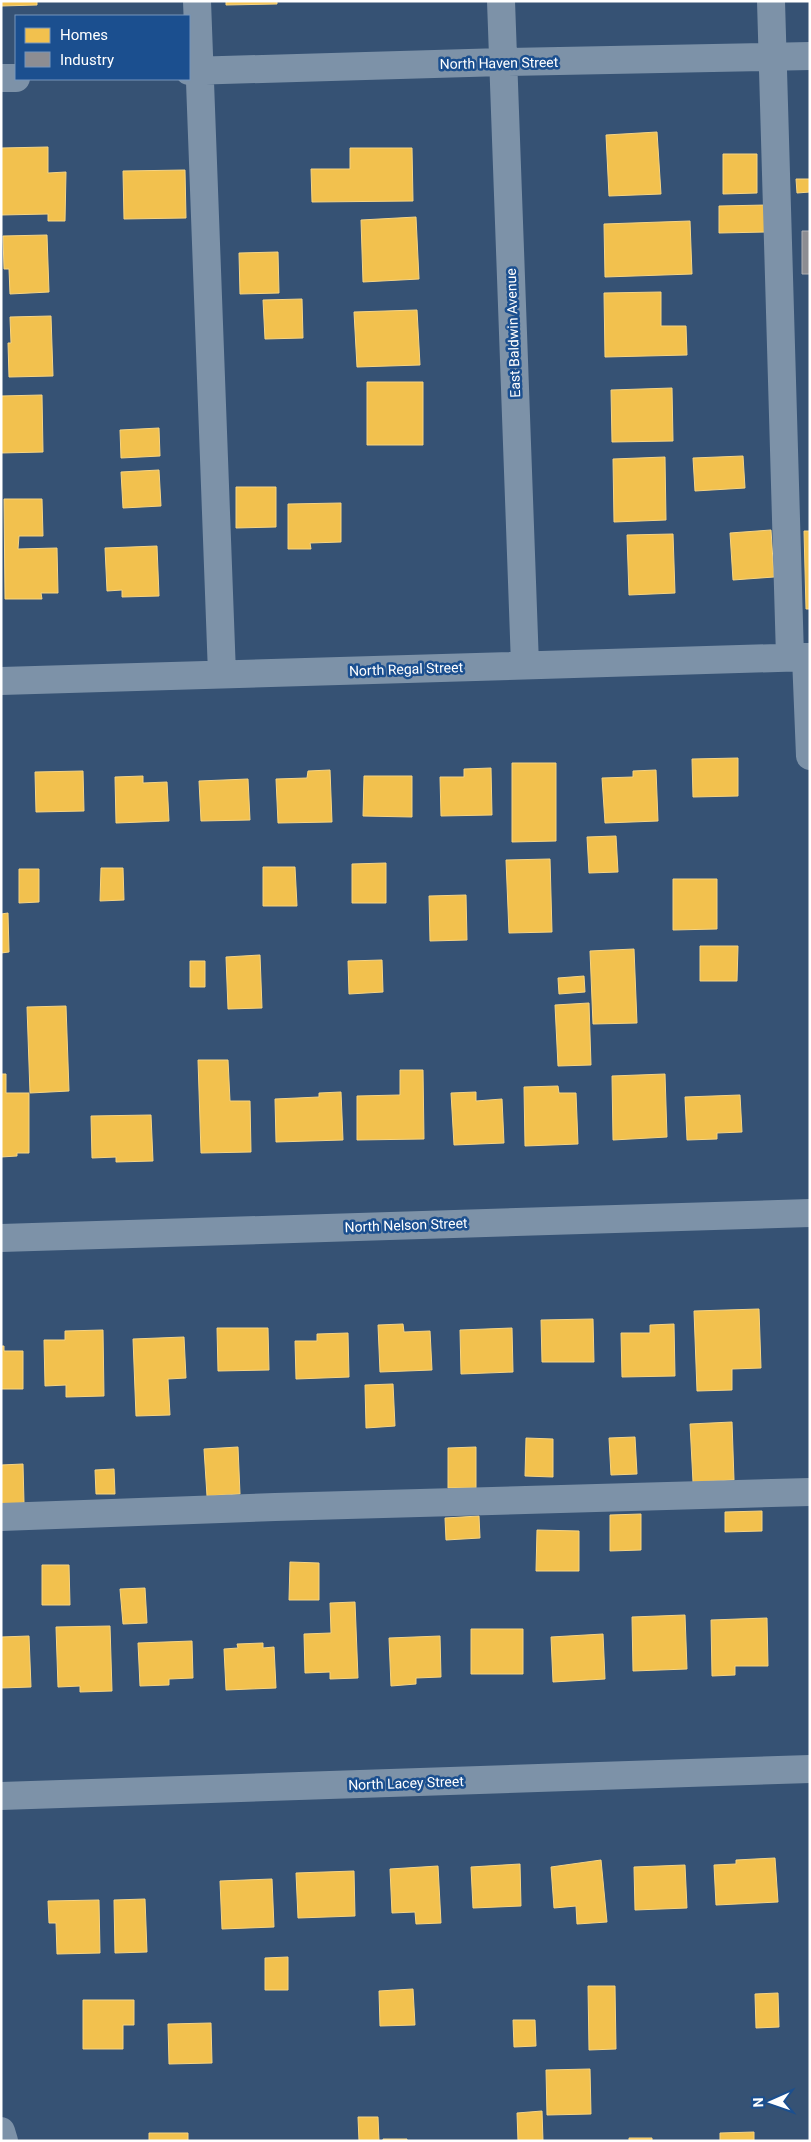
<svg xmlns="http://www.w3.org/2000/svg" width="811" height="2142" font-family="Roboto,sans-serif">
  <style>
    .homes { fill: #f2c14e; stroke: #f6d483 }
    .industry { fill: #8d8d92; stroke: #afafb3 }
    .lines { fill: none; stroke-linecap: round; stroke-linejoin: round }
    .minor { stroke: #7d92a8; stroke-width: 28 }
    .labels { text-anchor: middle; stroke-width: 5; stroke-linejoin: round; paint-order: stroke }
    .street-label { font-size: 14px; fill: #fff; stroke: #1b4f8f }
  </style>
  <rect width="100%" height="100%" fill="#365274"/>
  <!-- homes -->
  <path class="homes" d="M1,1H37V5L1,6Z
    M226,1H277V4L226,5Z
    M657,132L661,194L609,196L606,135Z
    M48,147V173L66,172L65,221H48V214L1,215V148Z
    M350,148H412L413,201L312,202L311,169H350Z
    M723,154H757V193L723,194Z
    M185,170L186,218L124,219L123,171Z
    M796,179H810V192L797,193Z
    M767,205V232L719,233V206Z
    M416,217L419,279L363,282L361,220Z
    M690,221L692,274L605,277L604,224Z
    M47,235L49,292L10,294L9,269H4L3,236Z
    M278,252L279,293L240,294L239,253Z
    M661,292V326H686L687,355L605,357L604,293Z
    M302,299L303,338L265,339L263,300Z
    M417,310L420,365L357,367L354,312Z
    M51,316L53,376L9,377L8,343H11L10,317Z
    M367,382H423V445H367Z
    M672,388L673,441L612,442L611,390Z
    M42,395L43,452L1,453V396Z
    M159,428L160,456L121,458L120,430Z
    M743,456L745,488L695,491L693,458Z
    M665,457L666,520L614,522L613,459Z
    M159,470L161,506L123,508L121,472Z
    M236,487H276V527L236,528Z
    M4,499H42L43,536H19L18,549L57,548L58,593H41L42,599H5Z
    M341,503V542L310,543L311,549H288V504Z
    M771,530L774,577L733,580L730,533Z
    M804,531H810V609H806Z
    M673,534L675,593L629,595L627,535Z
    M157,546L159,596L122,597V590L107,591L105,548Z
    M738,758V796L693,797L692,759Z
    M512,763H556V841L512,842Z
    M491,768L492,815L441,816L440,777H464V769Z
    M330,770L332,822L278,823L276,779L307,778L308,771Z
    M656,770L658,821L605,823L602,778L633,777V771Z
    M83,771L84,811L36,812L35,772Z
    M143,776V783L167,782L169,821L116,823L115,777Z
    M364,776H412V817L363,816Z
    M248,779L250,820L201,821L199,781Z
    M616,836L618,872L589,873L587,837Z
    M550,859L552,932L509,933L506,860Z
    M386,863V903H352V864Z
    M263,867H295L297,906H263Z
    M101,868H123L124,900L100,901Z
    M19,869H39V902L19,903Z
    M673,879H717V929L673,930Z
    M466,895L467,940L430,941L429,896Z
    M8,913L9,952L1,953V914Z
    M700,946H738L737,981H700Z
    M634,949L637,1023L593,1024L590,951Z
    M260,955L262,1008L228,1009L226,957Z
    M382,960L383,992L349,994L348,961Z
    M190,961H205V987H190Z
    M584,976L585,992L559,994L558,978Z
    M589,1003L591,1065L558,1066L555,1005Z
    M66,1006L69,1091L30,1093L27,1007Z
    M198,1060H228L230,1101H250L251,1152L201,1153Z
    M400,1070H423L424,1139L357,1140V1096L400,1095Z
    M1,1074H6V1093H29V1153H17V1156L1,1157Z
    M665,1074L667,1137L613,1140L612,1076Z
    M558,1086L559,1093H576L578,1144L525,1146L524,1087Z
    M341,1092L343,1140L276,1142L275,1099L319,1097V1093Z
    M476,1092V1101L502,1099L504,1143L454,1145L451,1093Z
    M740,1095L742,1132L717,1133V1139L687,1140L685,1097Z
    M151,1115L153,1161L116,1162V1157L92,1158L91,1116Z
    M759,1309L761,1368L732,1369V1390L697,1391L694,1311Z
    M593,1319L594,1362H542L541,1320Z
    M403,1324L404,1332L430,1331L432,1370L380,1372L378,1325Z
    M674,1324L675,1376L622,1377L621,1333H650V1325Z
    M217,1328H268L269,1370L218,1371Z
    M512,1328L513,1372L461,1374L460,1330Z
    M103,1330L104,1396L66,1397V1385L45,1386L44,1340H65V1331Z
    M348,1333L349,1377L296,1379L295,1341H317V1334Z
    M184,1337L186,1378L168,1379L170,1415L136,1416L133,1339Z
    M1,1346H4V1351H23V1389H1Z
    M393,1384L395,1426L366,1428L365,1385Z
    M732,1422L734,1480L693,1482L690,1424Z
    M635,1437L637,1474L611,1475L609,1438Z
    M526,1438L553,1439V1477L525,1476Z
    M238,1447L240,1494L207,1496L204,1449Z
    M476,1447V1488H448V1448Z
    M23,1464L24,1503L1,1504V1465Z
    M114,1469L115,1494H96L95,1470Z
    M762,1511V1531L725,1532V1512Z
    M641,1514V1550L610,1551V1515Z
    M479,1516L480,1538L446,1540L445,1518Z
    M537,1530L579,1531V1571H536Z
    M290,1562L319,1563V1600H289Z
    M42,1565H69L70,1605H42Z
    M145,1588L147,1623L123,1624L120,1589Z
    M355,1602L358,1678L330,1679V1672L305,1673L304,1634L331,1633L330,1603Z
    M685,1615L687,1669L633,1671L632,1617Z
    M767,1618L768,1666H735V1675L712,1676L711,1620Z
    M110,1626L112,1691L80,1692V1686L58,1687L56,1627Z
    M471,1629H523V1674H471Z
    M603,1634L605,1679L553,1682L551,1637Z
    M29,1636L31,1687L1,1688V1637Z
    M440,1636L441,1677L416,1678V1684L391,1686L389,1638Z
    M192,1641L193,1678L169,1679V1685L140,1686L138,1643Z
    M263,1643V1648L274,1647L276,1688L226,1690L224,1649L238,1648L237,1644Z
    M775,1858L778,1902L716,1905L714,1865L736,1864V1860Z
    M601,1860L607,1922L577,1924L576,1906L554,1908L551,1867Z
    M520,1864L521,1906L473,1908L471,1867Z
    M685,1865L687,1908L635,1910L634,1867Z
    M438,1866L441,1923L416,1924L415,1912L392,1913L390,1869Z
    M354,1871L355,1916L298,1918L296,1873Z
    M272,1879L274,1927L222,1929L220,1881Z
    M145,1899L147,1952L115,1953L114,1900Z
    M99,1900L100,1953L57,1954L56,1923H49L48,1901Z
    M288,1957V1990H265V1958Z
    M588,1986H615L616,2049L589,2050Z
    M413,1989L415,2025L380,2026L379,1991Z
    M778,1993L779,2027L756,2028L755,1994Z
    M83,2000H134V2025H123V2049H83Z
    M513,2020H535L536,2046L514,2047Z
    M211,2023L212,2063L169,2064L168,2024Z
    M590,2069L591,2114L547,2115L546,2070Z
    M542,2111L543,2141H518L517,2113Z
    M358,2117H378L379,2141H359Z
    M754,2132V2141H720V2133Z
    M149,2133H188V2141H149Z
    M629,2138H652V2141H629Z
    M383,2139H407V2141H383Z"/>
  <!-- industry -->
  <path class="industry" d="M802,231H810V274H802Z"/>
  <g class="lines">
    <!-- minor -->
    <path class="minor" d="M197,1L222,674
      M501,1L525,665
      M771,1L790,657
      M189,71L503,62L810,56
      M1,78H16
      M806,657L810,756
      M1,681L810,657
      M1,1238L810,1213
      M1,1517L275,1507L810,1492
      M1,1796L810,1769
      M1,2131L4,2141"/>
  </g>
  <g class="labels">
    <!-- street labels -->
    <g class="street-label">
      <text transform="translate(499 63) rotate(-1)" y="5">North Haven Street</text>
      <text transform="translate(513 333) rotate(-92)" y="5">East Baldwin Avenue</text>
      <text transform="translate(406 669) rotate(-2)" y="5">North Regal Street</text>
      <text transform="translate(406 1225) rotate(-2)" y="5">North Nelson Street</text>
      <text transform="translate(406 1783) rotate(-2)" y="5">North Lacey Street</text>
    </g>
  </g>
  <!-- border -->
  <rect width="811" height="2142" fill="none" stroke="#ffffff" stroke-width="5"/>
  <!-- legend -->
  <rect x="15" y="15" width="175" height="65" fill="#1b4f8f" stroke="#7695bc"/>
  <rect x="25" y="28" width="25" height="15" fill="#f2c14e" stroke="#7695bc"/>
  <text x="60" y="40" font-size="15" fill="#ffffff">Homes</text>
  <rect x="25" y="52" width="25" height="15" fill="#8d8d92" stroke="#7695bc"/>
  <text x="60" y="65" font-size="15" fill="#ffffff">Industry</text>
  <!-- north arrow -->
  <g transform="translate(771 2102) rotate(268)" stroke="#1b4f8f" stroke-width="4" paint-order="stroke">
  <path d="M0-4L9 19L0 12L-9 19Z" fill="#ffffff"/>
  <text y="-8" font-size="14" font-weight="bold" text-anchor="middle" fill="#ffffff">N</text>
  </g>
</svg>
